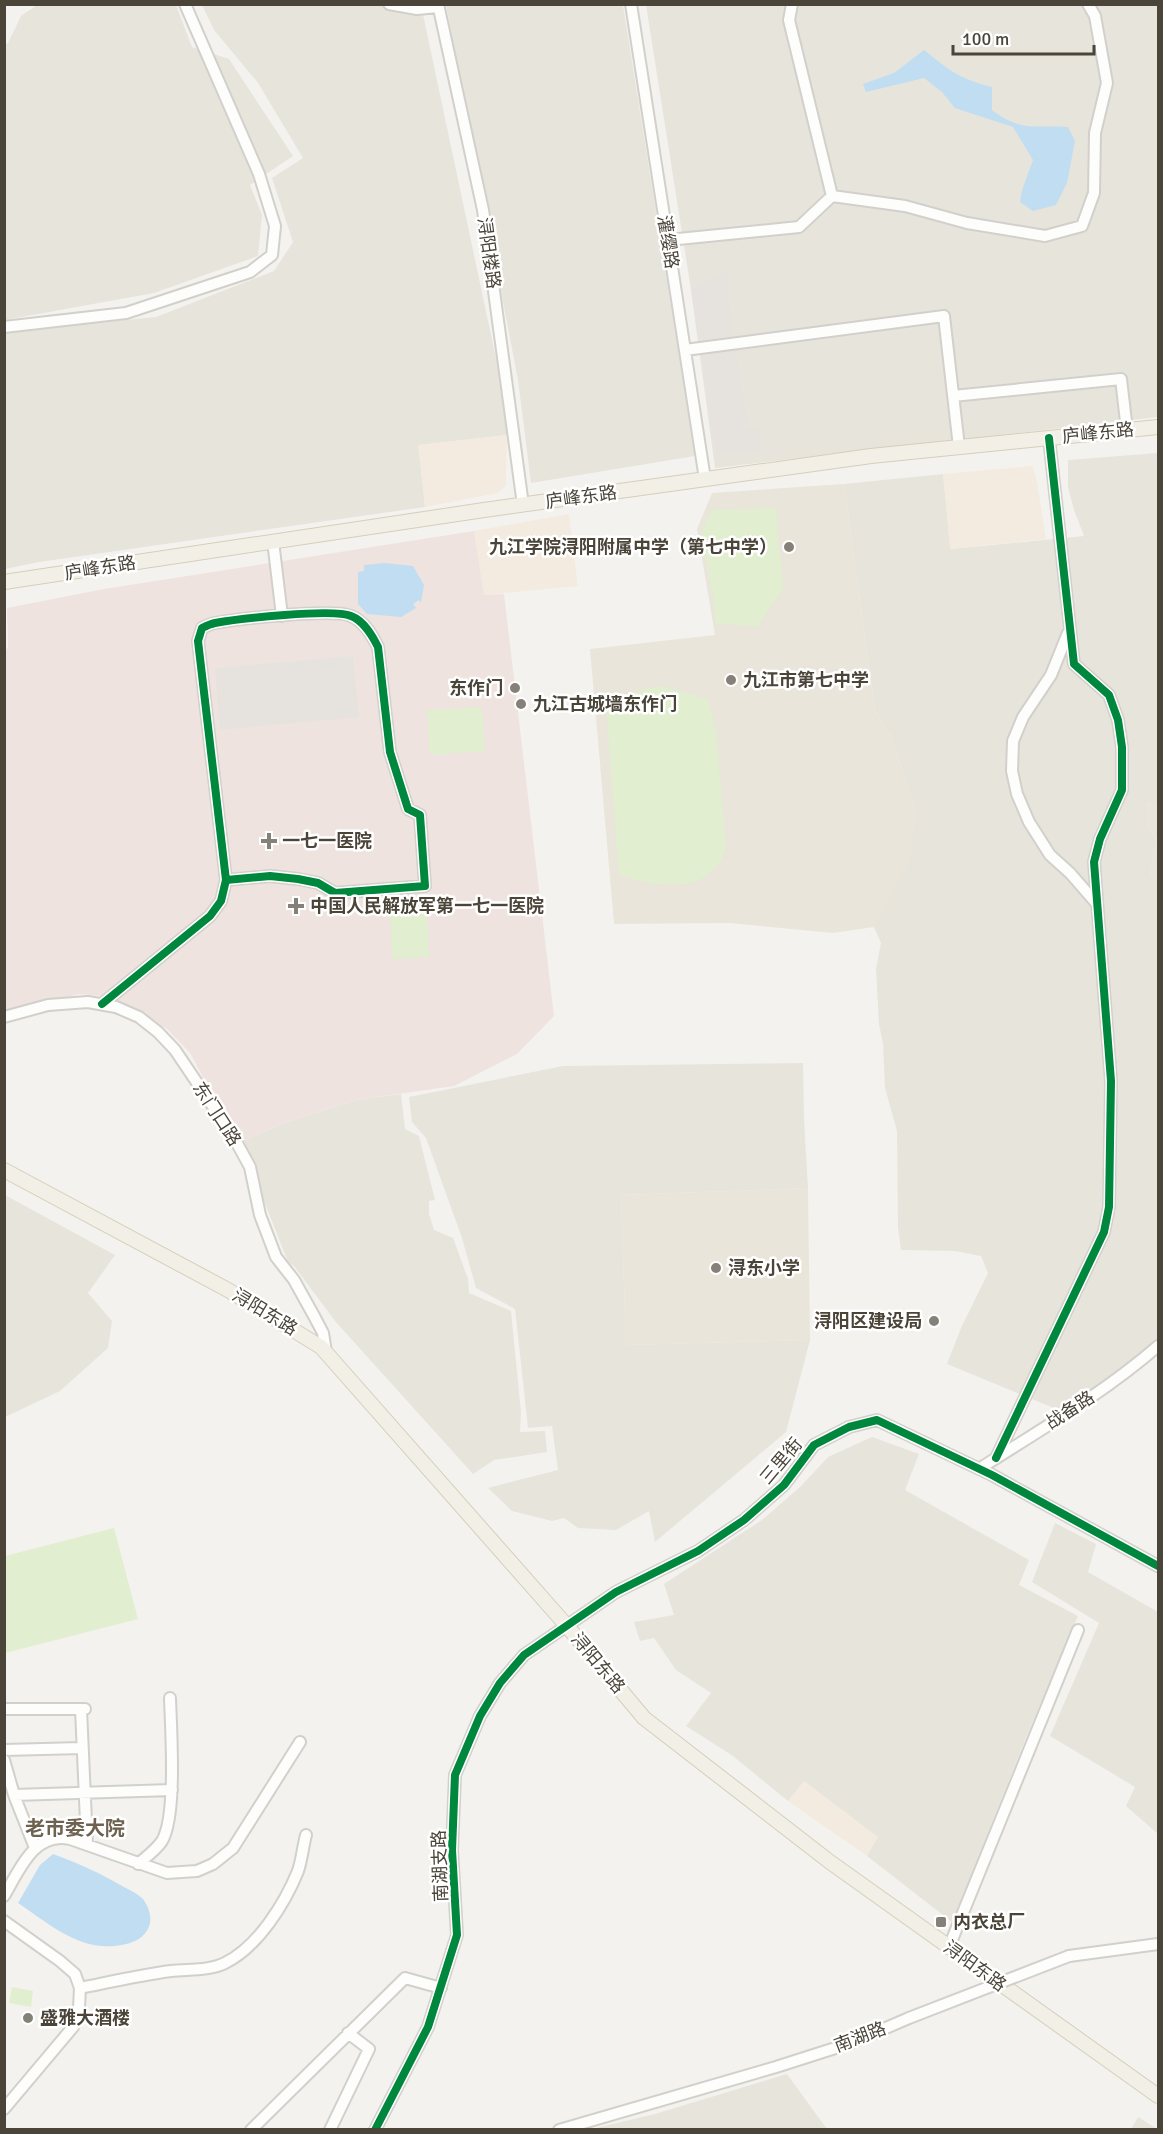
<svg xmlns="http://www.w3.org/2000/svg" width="1163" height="2134" font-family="Signika,'Noto Sans SC',sans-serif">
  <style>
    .residential { fill: #e7e4dc }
    .commercial { fill: #f3ebdf }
    .education { fill: #eae5da }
    .medical { fill: #eee3df }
    .green { fill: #e1eecf }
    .parking { fill: #e6e3df }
    .water { fill: #c0ddf1 }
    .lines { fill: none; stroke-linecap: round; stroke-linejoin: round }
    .minor-casing { stroke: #d2d0cb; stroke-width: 14 }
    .major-casing { stroke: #d6cebb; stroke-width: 16 }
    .minor { stroke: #fdfdfc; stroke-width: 10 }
    .major { stroke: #f2efe6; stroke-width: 14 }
    .minor-bridge-casing { stroke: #d2d0cb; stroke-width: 14; stroke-linecap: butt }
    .minor-bridge { stroke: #fdfdfc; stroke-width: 10 }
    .cycleway-casing { stroke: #fff; stroke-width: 11 }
    .cycleway { stroke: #00873e; stroke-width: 8 }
    .poi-dot { fill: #868178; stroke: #fff; stroke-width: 2 }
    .labels { text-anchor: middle; stroke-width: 5; stroke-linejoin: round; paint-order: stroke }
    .street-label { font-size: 18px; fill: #4b4439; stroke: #fff }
    .poi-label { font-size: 18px; font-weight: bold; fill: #4b4439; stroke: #fff; text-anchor: start }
    .neighbourhood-label { font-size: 20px; font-weight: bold; fill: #6e6250; stroke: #fff }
  </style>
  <rect width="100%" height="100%" fill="#f4f2ee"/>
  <!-- residential -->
  <path class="residential" d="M37,5H176L192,47L229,59L293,156L250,185L262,215L258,256L154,293L5,320L4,45L8,43L21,16Z
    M202,5H421L508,415L507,435L419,445L425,507L39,562L5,569V332L156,317L274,271L293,242L272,178L303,158L258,83L214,30Z
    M446,5H623L695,456L531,483L518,380Z
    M646,5H1158V417L715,468L691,290Z
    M1158,453V805L1146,803V821L1157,842L1150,874L1158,881V1339L1087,1395L1061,1411L947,1364L961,1328L988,1273L981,1256L955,1251L901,1250L898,1228L897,1131L885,1088L883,1044L879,1024L876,969L881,943L874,927L916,811L892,738L875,711L844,484L943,474L951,549L1084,536L1074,510L1068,487V460Z
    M803,1063L804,1119L808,1188L621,1195L626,1345L810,1340L786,1432L655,1542L649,1511L616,1530L578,1528L564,1518L552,1521L512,1511L488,1488L558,1470L552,1426L528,1428L515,1309L476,1288L462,1238L426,1138L412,1122L409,1097L563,1066Z
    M401,1094L405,1129L419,1136L435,1200L429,1201V1214L434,1230L453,1238L468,1279L469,1293L511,1311L521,1412L520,1432L545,1431L547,1452L494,1460L473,1474L335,1321L294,1266L288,1262L241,1142L282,1124L356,1100Z
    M5,1195L115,1255L88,1293L112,1321L108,1348L60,1391L5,1417Z
    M872,1437L919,1454L905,1490L1029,1560L1019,1585L1078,1616L1025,1740L952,1922L867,1856L877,1837L804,1782L788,1801L733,1756L686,1726L711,1693L676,1670L654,1638L640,1641L634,1622L674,1615L664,1584L762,1520L800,1487L828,1457Z
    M1055,1523L1096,1544L1088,1572L1158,1612V1834L1126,1806L1135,1787L1050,1736L1099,1623L1032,1582Z
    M787,2074L827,2129H592L655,2114Z
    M1138,2117L1157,2129H1131Z"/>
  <!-- commercial -->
  <path class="commercial" d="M507,435L506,486L498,493L425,507L418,445Z
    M1032,466L1037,481L1046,539L950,549L943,474Z
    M569,514L578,586L484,595L474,531Z
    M804,1781L878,1837L867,1856L788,1801Z"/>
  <!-- education -->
  <path class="education" d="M844,484L875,711L892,738L916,811L910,862L881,911L874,927L833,933L729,923L614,924L590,649L715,635L697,529L712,493Z
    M1146,803L1158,805V881L1150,874L1157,842L1146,821Z
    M808,1188L810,1340L626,1345L621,1195Z"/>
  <!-- medical -->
  <path class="medical" d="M474,531L484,595L504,594L554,1016L517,1054L454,1086L356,1100L282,1124L241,1142L220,1109L190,1053L166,1028L102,996L79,994L5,1014L4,650L8,648L7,608L104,589Z"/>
  <!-- green -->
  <path class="green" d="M776,508L783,589L757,627L724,623L716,625L713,598L701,534L712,510Z
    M660,686L708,699L716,732L726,849C708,897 659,887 619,875L606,708L618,696Z
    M482,707L485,751L430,755L427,710Z
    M427,910L429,957L392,959L390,912Z
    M114,1528L138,1619L5,1653V1556Z
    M12,1987L33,1991L31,2007L9,2003Z"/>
  <!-- parking -->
  <path class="parking" d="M727,270L732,328L748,428L760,429L762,451L716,455L691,290Z
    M353,656L359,717L220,730L215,668Z"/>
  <!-- water -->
  <path class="water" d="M924,50C950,71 960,79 992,87V110C1021,132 1034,125 1068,127L1075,141L1067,183L1056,205L1033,211L1020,202L1022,190L1033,160L1013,127L955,108L942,92L924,78L866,92L863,84L894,73Z
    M385,563L413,566L424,585L421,603L419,600L413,604L416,608L401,617L367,614L358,604V572L364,571V565Z
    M53,1854C78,1863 100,1873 124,1887C130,1890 138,1894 143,1899C149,1907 153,1919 148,1929C143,1938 135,1942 126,1944C83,1955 51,1925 18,1903L40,1865Z"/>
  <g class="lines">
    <!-- minor casing -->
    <g class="minor-casing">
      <path id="minor" d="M389,4L417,9L438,7
        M438,4L483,210L523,505
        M631,4L705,479
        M792,4L789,20L832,196
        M832,196L905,206L967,223L1045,236L1082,226L1094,193L1095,133L1107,83L1095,16L1088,4
        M668,240L799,227L832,196
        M4,327L126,313L250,272L272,255L275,226L259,174L185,4
        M685,350L944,316L959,447
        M953,396L1121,379L1127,430
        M273,541L282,616
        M1068,633L1051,675L1023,717L1013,741L1012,771L1017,794L1029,822L1050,855L1070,873L1097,904
        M102,1004L210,916L221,901L226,880L198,641L202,628C206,626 210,624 215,623C237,619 333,608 351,616C364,621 372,635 378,647L390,752L408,809L420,815L425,886L335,893L318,883L298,879L270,876L226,880
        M4,1017L48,1005L88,1002L116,1007L139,1017L158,1032L175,1050L233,1136L250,1167L260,1215L276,1257L294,1280L314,1316L323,1333L326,1352
        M996,1458L1104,1232L1109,1207L1111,1081L1094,862L1100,839L1122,790V747L1118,720L1109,695L1074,664L1049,438
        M979,1469C1040,1430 1104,1393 1158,1346
        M4,1709H85
        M81,1709L87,1844
        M4,1750L82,1748
        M4,1760L14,1795L35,1848
        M14,1795L172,1790
        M138,1864C146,1857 156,1850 162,1841C177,1816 171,1730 170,1698
        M4,1896C19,1871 34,1831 70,1839L167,1873L197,1871L213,1864L233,1848L300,1742
        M4,1921L60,1961L75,1974L80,1988L79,2007L73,2027L4,2109
        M949,1947L1078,1630
        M1069,1956L1158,1944
        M80,1988C110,1982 140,1975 171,1971C188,1969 209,1971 225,1963C258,1947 285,1903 298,1871C302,1859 303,1846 306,1835
        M251,2130L405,1978L441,1988
        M330,2130L369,2049L348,2033
        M375,2130L428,2027L457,1935L452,1850L455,1775L480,1716L500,1683L524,1655L616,1592L698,1551L744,1520L784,1485L814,1445L849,1427L877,1420L992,1475L1158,1566
        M559,2130L776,2067L851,2043L909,2018"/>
    </g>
    <!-- major casing -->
    <g class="major-casing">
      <path id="major" d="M4,582L484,510L871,456L1158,427
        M4,1170L228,1290L321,1347L567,1626L644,1718L830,1862L1158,2096"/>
    </g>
    <!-- minor -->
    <use href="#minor" class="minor"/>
    <!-- major -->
    <use href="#major" class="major"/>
    <!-- minor-bridge casing -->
    <g class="minor-bridge-casing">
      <path id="minor-bridge" d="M909,2018L1069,1956"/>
    </g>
    <!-- minor-bridge -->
    <use href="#minor-bridge" class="minor-bridge"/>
    <!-- cycleway casing -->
    <g class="cycleway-casing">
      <path id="cycleway" d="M102,1004L210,916L221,901L226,880L198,641L202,628C206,626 210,624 215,623C237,619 333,608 351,616C364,621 372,635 378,647L390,752L408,809L420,815L425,886L335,893L318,883L298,879L270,876L226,880
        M996,1458L1104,1232L1109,1207L1111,1081L1094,862L1100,839L1122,790V747L1118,720L1109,695L1074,664L1049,438
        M375,2130L428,2027L457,1935L452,1850L455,1775L480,1716L500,1683L524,1655L616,1592L698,1551L744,1520L784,1485L814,1445L849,1427L877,1420L992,1475L1158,1566"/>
    </g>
    <!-- cycleway -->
    <use href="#cycleway" class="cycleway"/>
  </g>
  <!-- markers -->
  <g class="poi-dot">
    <circle cx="789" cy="547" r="6"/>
    <circle cx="731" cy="680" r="6"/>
    <circle cx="515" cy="688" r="6"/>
    <circle cx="521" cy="704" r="6"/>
    <path d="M266 832h6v6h6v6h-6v6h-6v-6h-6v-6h6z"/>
    <path d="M293 897h6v6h6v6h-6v6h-6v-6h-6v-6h6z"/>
    <circle cx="716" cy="1268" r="6"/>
    <circle cx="934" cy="1321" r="6"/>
    <rect x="935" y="1916" width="12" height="12" rx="3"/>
    <circle cx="28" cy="2018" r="6"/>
  </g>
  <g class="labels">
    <!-- street labels -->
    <g class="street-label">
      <text transform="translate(668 242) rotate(81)" y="6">灌缨路</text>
      <text transform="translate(489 253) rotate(82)" y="6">浔阳楼路</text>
      <text transform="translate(1098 433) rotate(-6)" y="6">庐峰东路</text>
      <text transform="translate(581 497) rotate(-8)" y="6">庐峰东路</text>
      <text transform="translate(100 568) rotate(-9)" y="6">庐峰东路</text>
      <text transform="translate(217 1114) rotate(57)" y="6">东门口路</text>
      <text transform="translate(265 1312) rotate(31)" y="6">浔阳东路</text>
      <text transform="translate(1070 1410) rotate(-33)" y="6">战备路</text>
      <text transform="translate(781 1461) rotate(-50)" y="6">三里街</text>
      <text transform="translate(598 1663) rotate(50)" y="6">浔阳东路</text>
      <text transform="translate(440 1866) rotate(-92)" y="6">南湖支路</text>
      <text transform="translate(975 1966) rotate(36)" y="6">浔阳东路</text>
      <text transform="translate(860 2037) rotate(-21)" y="6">南湖路</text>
    </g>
    <!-- poi labels -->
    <g class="poi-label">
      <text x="777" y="553" text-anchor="end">九江学院浔阳附属中学（第七中学）</text>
      <text x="743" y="686">九江市第七中学</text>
      <text x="503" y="694" text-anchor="end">东作门</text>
      <text x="533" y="710">九江古城墙东作门</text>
      <text x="282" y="847">一七一医院</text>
      <text x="310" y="912">中国人民解放军第一七一医院</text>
      <text x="728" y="1274">浔东小学</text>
      <text x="922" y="1327" text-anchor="end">浔阳区建设局</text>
      <text x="953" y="1928">内衣总厂</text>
      <text x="40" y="2024">盛雅大酒楼</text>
    </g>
    <!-- neighbourhood labels -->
    <g class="neighbourhood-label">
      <text x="75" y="1835">老市委大院</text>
    </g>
  </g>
  <!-- border -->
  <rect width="1163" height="2134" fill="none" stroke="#4b4439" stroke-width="12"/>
  <!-- scale -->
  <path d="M953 45v9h141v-9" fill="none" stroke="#4b4439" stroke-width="3"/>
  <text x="962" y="45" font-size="18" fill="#4b4439" stroke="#ffffff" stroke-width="4.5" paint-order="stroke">100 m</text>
</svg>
